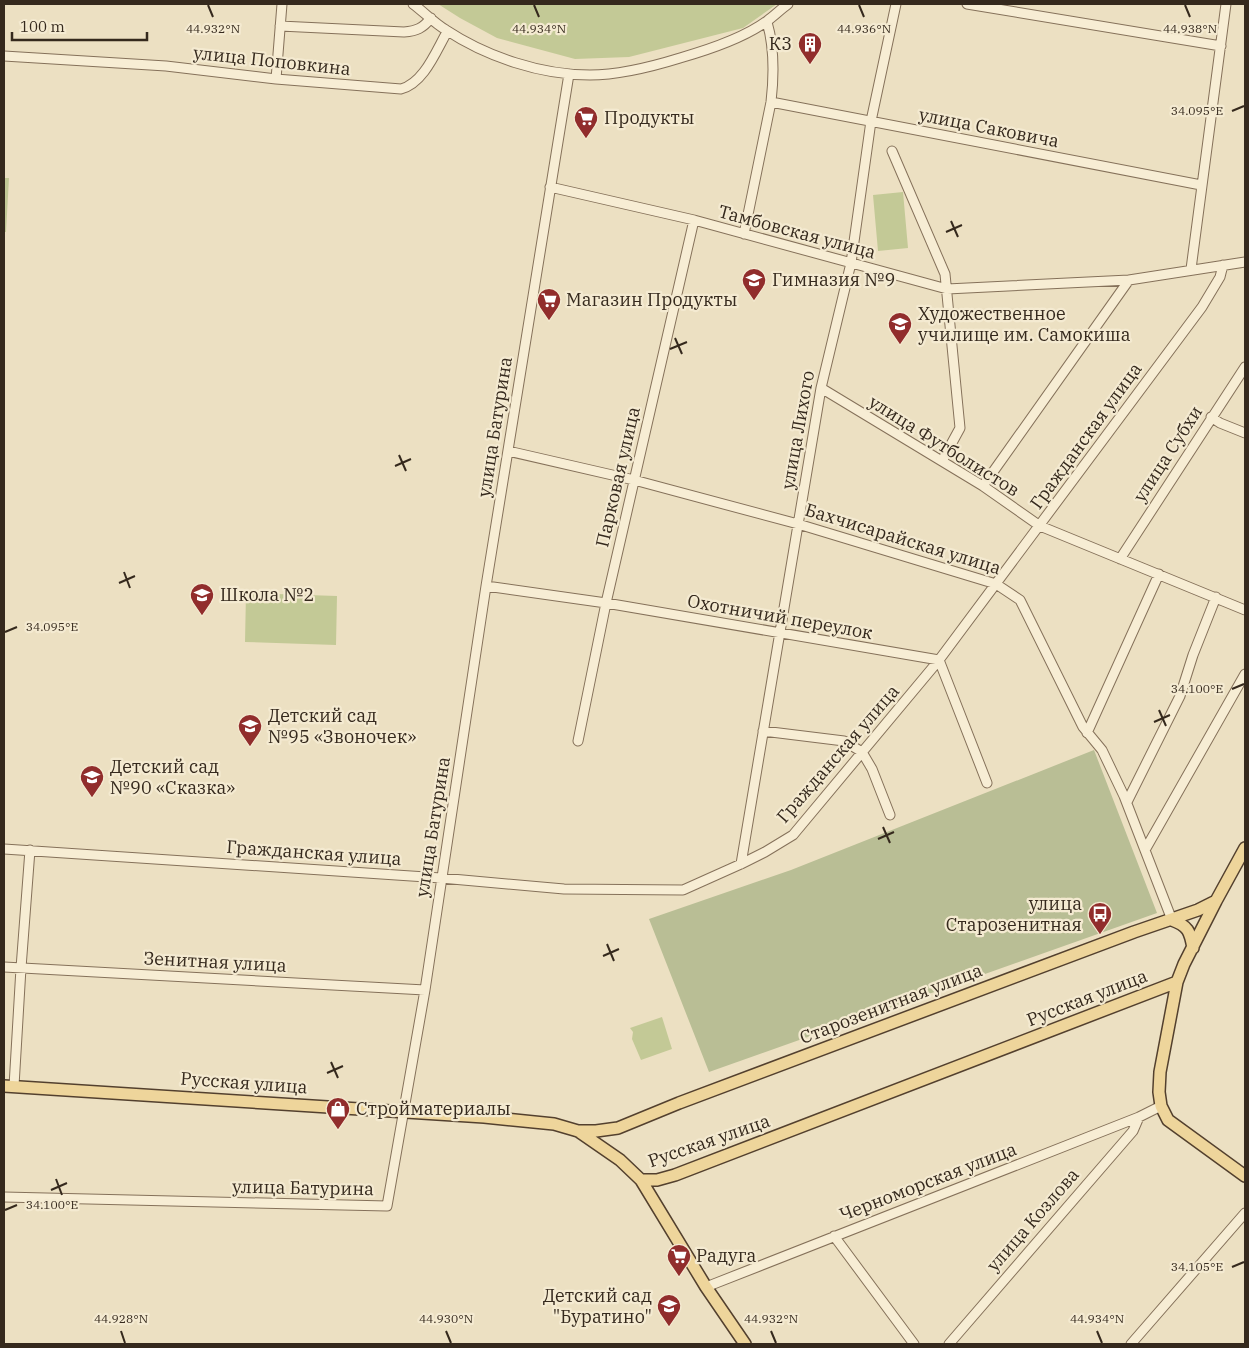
<svg xmlns="http://www.w3.org/2000/svg" width="1249" height="1348" font-family="'IBM Plex Serif',serif">
  <style>
    .green { fill: #c3c996 }
    .cemetery { fill: #b9be95 }
    .lines { fill: none; stroke-linecap: round; stroke-linejoin: round }
    .minor-casing { stroke: #85715a; stroke-width: 11 }
    .major-casing { stroke: #53402e; stroke-width: 14 }
    .minor { stroke: #f7edd4; stroke-width: 9 }
    .major { stroke: #eed59b; stroke-width: 11 }
    .ticks { fill: none; stroke: #35291d; stroke-width: 2 }
    .labels { text-anchor: middle; stroke-width: 4.5; stroke-linejoin: round; paint-order: stroke }
    .poi-label { font-size: 18px; fill: #35291d; stroke: #f4ead1; text-anchor: start }
    .street-label { font-size: 18px; fill: #35291d; stroke: #f4ead1 }
    .ticks-label { font-size: 12px; text-anchor: middle; fill: #35291d; stroke: #f4ead1; stroke-width: 4.5; stroke-linejoin: round; paint-order: stroke }
  </style>
  <rect width="100%" height="100%" fill="#ece0c2"/>
  <!-- green -->
  <path class="green" d="M438,4H777L743,28L629,57L575,59L497,38L460,18Z
    M4,178H9L6,232H4Z
    M903,192L908,248L878,251L873,195Z
    M246,593L337,596L336,645L245,642Z
    M662,1017L672,1049L641,1060L632,1039L633,1032L630,1028Z"/>
  <!-- cemetery -->
  <path class="cemetery" d="M1094,750L1157,913L709,1072L649,919L791,870Z"/>
  <g class="lines">
    <!-- minor casing -->
    <g class="minor-casing">
      <path id="minor" d="M413,4C424,12 434,23 446,30C487,57 541,75 590,75C620,75 651,67 680,58C708,50 744,38 767,21C774,16 781,9 788,4
        M967,4L1221,46
        M280,26L404,32C417,31 423,28 431,18
        M4,56L166,66L276,79L401,89C424,83 436,51 447,32
        M276,79L282,4
        M771,102L1201,185
        M892,151L945,274L960,428L942,461
        M550,187L694,220L947,289L1129,280L1245,262
        M744,234L771,102C774,76 774,46 767,22
        M1191,269L1226,4
        M821,388L983,486L1040,526L1245,610
        M1211,417L1220,423L1245,433
        M508,451L634,480L798,524L996,584L1020,600L1083,727L1102,750L1124,796L1172,920
        M983,486L1129,280
        M1120,559L1245,367
        M486,586L606,603L939,660L987,783
        M763,731L844,741L862,752L872,769L890,815
        M1087,733L1159,574
        M578,741L606,603L694,220
        M1127,802L1180,696L1193,655L1216,597
        M4,849L441,878L564,889L683,890L741,864L765,852L793,835L939,660L1202,307L1220,277L1223,265
        M1145,850L1245,674
        M741,864L821,388L851,263L871,121L896,4
        M4,967L425,990
        M14,1086L21,968L30,850
        M4,1197L387,1206L425,990L486,586L569,74
        M834,1236L914,1344
        M706,1287L1139,1117L1161,1106
        M949,1344L1133,1131L1139,1117
        M1131,1344L1245,1213"/>
    </g>
    <!-- major casing -->
    <g class="major-casing">
      <path id="major" d="M1245,848L1216,901L1184,964L1177,982L1160,1072L1159,1092L1161,1106L1168,1120L1245,1176
        M1172,920C1188,926 1190,931 1193,948
        M4,1086L484,1117L554,1124L578,1131L620,1160L641,1180L706,1287L745,1344
        M578,1131H596L618,1128L679,1103L1134,932L1198,910L1216,901
        M641,1180H657L675,1175L1177,982"/>
    </g>
    <!-- minor -->
    <use href="#minor" class="minor"/>
    <!-- major -->
    <use href="#major" class="major"/>
  </g>
  <!-- ticks -->
  <path class="ticks" d="M208,5L213,17M534,5L539,17M859,5L864,17M1185,5L1190,17M1232,111L1244,106M951,221L958,237M946,232L962,225M675,338L682,354M670,349L687,342M399,455L406,471M395,466L411,459M124,572L130,588M119,583L135,576M5,632L17,627M1232,689L1244,684M1159,710L1166,726M1154,722L1170,715M883,827L890,843M878,839L894,832M607,944L614,961M603,956L619,949M331,1062L338,1078M327,1073L343,1066M56,1179L62,1195M51,1190L67,1183M5,1210L17,1205M1232,1267L1244,1262M121,1331L125,1343M446,1331L451,1343M771,1331L776,1343M1097,1331L1102,1343"/>
  <!-- icons -->
  <defs>
    <g id="building-pin" transform="scale(1.25)"><path d="M0 17L-7.5 6A9.5 9.5 0 1 1 7.5 6Z" fill="#912d2c" stroke="#f4ead1"/><path d="M-4-6H4V6H1V3H-1V6H-4ZM-2.5-4.3h1.7v1.8h-1.7ZM.8-4.3h1.7v1.8H.8ZM-2.5-1h1.7V.8h-1.7ZM.8-1h1.7V.8H.8Z" fill="#fff"/></g>
    <g id="supermarket-pin" transform="scale(1.25)"><path d="M0 17L-7.5 6A9.5 9.5 0 1 1 7.5 6Z" fill="#912d2c" stroke="#f4ead1"/><path d="M-6-5.5h2.5l.6 2H6L4.5 2H-2.5L-4.4-4H-6ZM-1.5 3.2a1.3 1.3 0 1 0 .1 0ZM3 3.2a1.3 1.3 0 1 0 .1 0Z" fill="#fff"/></g>
    <g id="school-pin" transform="scale(1.25)"><path d="M0 17L-7.5 6A9.5 9.5 0 1 1 7.5 6Z" fill="#912d2c" stroke="#f4ead1"/><path d="M0-5L7-2L0 1L-7-2ZM-4 1L0 2.5L4 1V4Q0 6-4 4Z" fill="#fff"/></g>
    <g id="bus-pin" transform="scale(1.25)"><path d="M0 17L-7.5 6A9.5 9.5 0 1 1 7.5 6Z" fill="#912d2c" stroke="#f4ead1"/><path d="M-5-6H5V4H4V6H2V4H-2V6H-4V4H-5ZM-3.5-4V0h7V-4ZM-3.5 1.2v1.5H-2V1.2ZM2 1.2v1.5H3.5V1.2Z" fill="#fff"/></g>
    <g id="shop-pin" transform="scale(1.25)"><path d="M0 17L-7.5 6A9.5 9.5 0 1 1 7.5 6Z" fill="#912d2c" stroke="#f4ead1"/><path d="M-5-2.5h2.3a2.7 3.5 0 0 1 5.4 0H5L5.5 6h-11ZM-1.5-2.5h3a1.5 2.3 0 0 0-3 0Z" fill="#fff"/></g>
  </defs>
  <g fill-rule="evenodd">
    <use href="#building-pin" x="810" y="44"/>
    <use href="#supermarket-pin" x="586" y="118"/>
    <use href="#school-pin" x="754" y="280"/>
    <use href="#supermarket-pin" x="549" y="300"/>
    <use href="#school-pin" x="900" y="324"/>
    <use href="#school-pin" x="202" y="595"/>
    <use href="#school-pin" x="250" y="726"/>
    <use href="#school-pin" x="92" y="777"/>
    <use href="#bus-pin" x="1100" y="914"/>
    <use href="#shop-pin" x="338" y="1109"/>
    <use href="#supermarket-pin" x="679" y="1256"/>
    <use href="#school-pin" x="669" y="1306"/>
  </g>
  <g class="labels">
    <!-- poi labels -->
    <g class="poi-label">
      <text x="792" y="50" text-anchor="end">К3</text>
      <text x="604" y="124">Продукты</text>
      <text x="772" y="286">Гимназия №9</text>
      <text x="566" y="306">Магазин Продукты</text>
      <text x="918" y="320">Художественное<tspan x="918" dy="21">училище им. Самокиша</tspan></text>
      <text x="220" y="601">Школа №2</text>
      <text x="268" y="722">Детский сад<tspan x="268" dy="21">№95 «Звоночек»</tspan></text>
      <text x="110" y="773">Детский сад<tspan x="110" dy="21">№90 «Сказка»</tspan></text>
      <text x="1082" y="910" text-anchor="end">улица<tspan x="1082" dy="21">Старозенитная</tspan></text>
      <text x="356" y="1115">Стройматериалы</text>
      <text x="696" y="1262">Радуга</text>
      <text x="652" y="1302" text-anchor="end">Детский сад<tspan x="652" dy="21">"Буратино"</tspan></text>
    </g>
    <!-- street labels -->
    <g class="street-label">
      <text transform="translate(272 61) rotate(6)" y="6">улица Поповкина</text>
      <text transform="translate(989 128) rotate(11)" y="6">улица Саковича</text>
      <text transform="translate(797 232) rotate(15)" y="6">Тамбовская улица</text>
      <text transform="translate(495 427) rotate(-81)" y="6">улица Батурина</text>
      <text transform="translate(798 430) rotate(-80)" y="6">улица Лихого</text>
      <text transform="translate(1086 436) rotate(-54)" y="6">Гражданская улица</text>
      <text transform="translate(944 446) rotate(32)" y="6">улица Футболистов</text>
      <text transform="translate(1168 454) rotate(-57)" y="6">улица Субхи</text>
      <text transform="translate(618 477) rotate(-77)" y="6">Парковая улица</text>
      <text transform="translate(903 539) rotate(17)" y="6">Бахчисарайская улица</text>
      <text transform="translate(780 617) rotate(10)" y="6">Охотничий переулок</text>
      <text transform="translate(838 754) rotate(-49)" y="6">Гражданская улица</text>
      <text transform="translate(433 827) rotate(-81)" y="6">улица Батурина</text>
      <text transform="translate(314 853) rotate(4)" y="6">Гражданская улица</text>
      <text transform="translate(215 962) rotate(3)" y="6">Зенитная улица</text>
      <text transform="translate(1087 998) rotate(-21)" y="6">Русская улица</text>
      <text transform="translate(891 1004) rotate(-21)" y="6">Старозенитная улица</text>
      <text transform="translate(244 1083) rotate(4)" y="6">Русская улица</text>
      <text transform="translate(709 1141) rotate(-19)" y="6">Русская улица</text>
      <text transform="translate(928 1182) rotate(-21)" y="6">Черноморская улица</text>
      <text transform="translate(303 1188) rotate(1)" y="6">улица Батурина</text>
      <text transform="translate(1033 1220) rotate(-49)" y="6">улица Козлова</text>
    </g>
  </g>
  <g class="ticks-label">
    <text x="213" y="33">44.932°N</text>
    <text x="539" y="33">44.934°N</text>
    <text x="864" y="33">44.936°N</text>
    <text x="1190" y="33">44.938°N</text>
    <text x="1197" y="115">34.095°E</text>
    <text x="52" y="631">34.095°E</text>
    <text x="1197" y="693">34.100°E</text>
    <text x="52" y="1209">34.100°E</text>
    <text x="1197" y="1271">34.105°E</text>
    <text x="121" y="1323">44.928°N</text>
    <text x="446" y="1323">44.930°N</text>
    <text x="771" y="1323">44.932°N</text>
    <text x="1097" y="1323">44.934°N</text>
  </g>
  <!-- border -->
  <rect width="1249" height="1348" fill="none" stroke="#35291d" stroke-width="10"/>
  <!-- scale -->
  <path d="M12 32v8h135v-8" fill="none" stroke="#35291d" stroke-width="2.5"/>
  <text x="20" y="32" font-size="15" fill="#35291d" stroke="#f4ead1" stroke-width="4" paint-order="stroke">100 m</text>
</svg>
